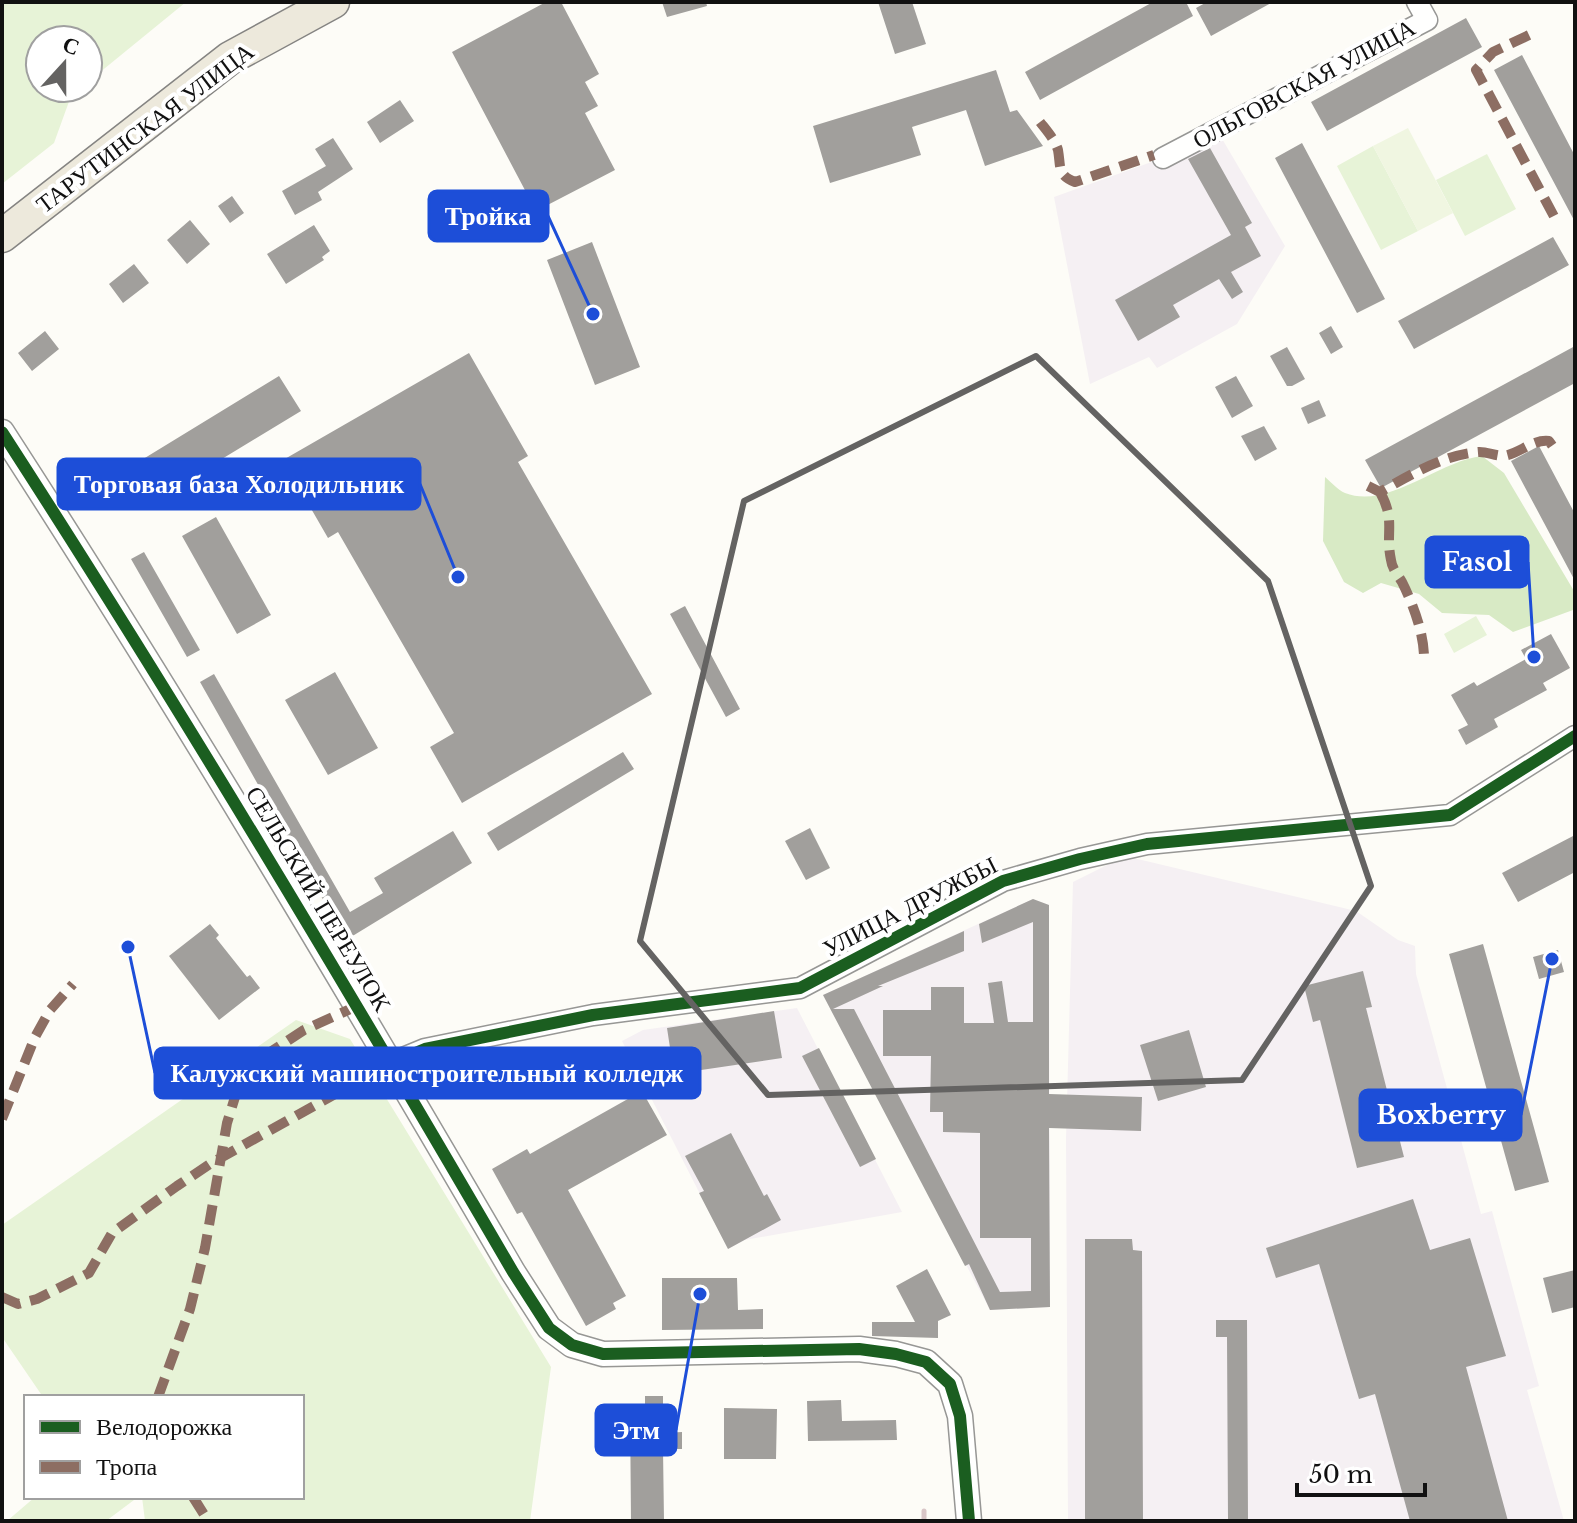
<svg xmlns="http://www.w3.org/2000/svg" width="1577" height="1523" font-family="'Libre Baskerville',serif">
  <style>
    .industrial { fill: #f5f0f3 }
    .green { fill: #e7f3d7 }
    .forest { fill: #d8eac5 }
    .pitch { fill: #f0f6e1 }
    .building { fill: #a19f9c }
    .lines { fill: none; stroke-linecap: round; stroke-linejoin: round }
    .minor-casing { stroke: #979795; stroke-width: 23 }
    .tertiary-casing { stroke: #979795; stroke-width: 27 }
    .primary-casing { stroke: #858482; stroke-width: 35 }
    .minor { stroke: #fffffe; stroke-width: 20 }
    .tertiary { stroke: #fffffe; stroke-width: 24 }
    .primary { stroke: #ede9dc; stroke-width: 32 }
    .rail { stroke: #d9c6c7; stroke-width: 5 }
    .quiet { stroke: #8d6e63; stroke-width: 10; stroke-dasharray: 20 10; stroke-linecap: butt }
    .cycleway-casing { stroke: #fff; stroke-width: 17 }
    .cycleway { stroke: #1b5e20; stroke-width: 12 }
    .marked { fill: none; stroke: #646362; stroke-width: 6; stroke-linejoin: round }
    .labels { text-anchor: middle; stroke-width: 8; stroke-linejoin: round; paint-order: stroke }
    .street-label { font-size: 24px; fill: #111; stroke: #fff }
    .leader { fill: none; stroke: #1d4ed8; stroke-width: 3 }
    .callout-dot { fill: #1d4ed8; stroke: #fff; stroke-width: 3 }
    .callout { fill: #1d4ed8; stroke: #1d4ed8; stroke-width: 3 }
    .callout-label { font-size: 26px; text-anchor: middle; font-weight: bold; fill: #fff }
  </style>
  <rect width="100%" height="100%" fill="#fdfcf7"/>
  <!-- industrial -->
  <path class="industrial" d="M1221,137L1285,246L1237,324L1157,368L1149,357L1090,384L1054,197Z
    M1125,856L1356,911L1398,940L1415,946L1416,974L1481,1214L1492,1211L1539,1386L1527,1390L1564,1521H1068L1066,1139L1073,882Z
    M1033,899L1049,905L1050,1307L990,1310L823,995Z
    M797,1008L902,1212L745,1240L728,1249L622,1041L643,1030Z"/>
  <!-- green -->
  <path class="green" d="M2,2H186L88,82V40H40V88H81L71,96L54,143L2,184Z
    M1373,146L1418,231L1381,250L1337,166Z
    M1487,154L1516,209L1465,236L1436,180Z
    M1476,616L1487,635L1454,653L1444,634Z
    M296,1020L350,1039L551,1367L530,1521H145L142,1497H302V1397H43L2,1337V1225Z
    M35,1497H138L106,1521H7Z"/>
  <!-- forest -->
  <path class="forest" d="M1482,456L1504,473L1574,591L1573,610L1513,632L1489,615L1442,613L1419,594L1381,583L1363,593L1344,582L1323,541L1325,477C1331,482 1338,490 1345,493C1388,510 1438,461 1482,456Z"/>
  <!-- pitch -->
  <path class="pitch" d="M1408,128L1453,213L1418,231L1373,146Z"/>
  <!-- building -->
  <path class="building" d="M546,2H561L599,74L585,82L598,106L585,113L615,170L536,211L452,52Z
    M662,2H706L707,6L667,17Z
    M878,2H912L926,44L895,54Z
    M1153,2H1186L1193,16L1040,100L1025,72Z
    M1207,2H1273L1211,36L1196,8Z
    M1466,18L1482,47L1327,131L1311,102Z
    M1522,55L1575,156V222L1494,70Z
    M996,70L1010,112L1017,110L1043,146L985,166L966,110L912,127L921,155L830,183L813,126Z
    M400,100L414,121L380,143L367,122Z
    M333,138L353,169L318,192L322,200L295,215L282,191L326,166L315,149Z
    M1302,143L1385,299L1357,313L1275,158Z
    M1210,148L1252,223L1245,227L1261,256L1231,272L1243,292L1232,299L1219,279L1173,305L1180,317L1138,341L1115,300L1231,235L1188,159Z
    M232,196L244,213L230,223L218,206Z
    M190,220L210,244L187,264L167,240Z
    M314,225L330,251L322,257L324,260L286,284L267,254Z
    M1553,237L1569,265L1414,349L1398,321Z
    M592,242L640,367L595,385L547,260Z
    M134,264L149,283L123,303L109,284Z
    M1331,326L1343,347L1331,354L1319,333Z
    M45,331L59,349L32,371L18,353Z
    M1575,346V383L1381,488L1365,460Z
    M1287,347L1305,379L1292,386H1287L1270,356Z
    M469,353L528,456L518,462L652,694L462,803L430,747L454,733L338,532L328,538L283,460Z
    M279,376L301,411L156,499L135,464Z
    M1236,376L1253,406L1232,418L1215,387Z
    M1319,400L1326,416L1308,424L1301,408Z
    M1264,426L1277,449L1255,461L1241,436Z
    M1539,446L1575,514V581L1511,461Z
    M216,517L271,615L237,634L182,536Z
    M144,552L200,650L187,657L131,559Z
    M685,606L740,709L726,717L670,614Z
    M1551,634L1570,668L1543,683L1547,690L1494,719L1498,727L1466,745L1458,730L1468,725L1451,695L1474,682L1477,686L1526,659L1521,650Z
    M335,672L378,748L328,775L285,700Z
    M214,674L350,912L383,893L374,878L453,831L472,863L346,940L200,682Z
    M623,752L634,769L498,851L487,833Z
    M810,828L830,868L806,880L785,841Z
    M1575,835V872L1518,902L1502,873Z
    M1033,899L1049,905V1094L1142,1097L1141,1131L1049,1128L1050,1307L990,1310L969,1264L965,1266L823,995L964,931V951L878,986H883L833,1009H854L1000,1292L1031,1291V1238H980V1133L943,1132V1112H930L931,1056H883V1010H931V987H964V1023H994L988,983L1002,981L1008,1022H1033V922L982,943L979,924Z
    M210,924L219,935L216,938L247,977L250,975L260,988L219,1020L169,956Z
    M1483,944L1549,1182L1515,1191L1449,954Z
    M1558,950L1564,972L1539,979L1533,957Z
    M1363,971L1372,1007L1366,1008L1404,1157L1357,1168L1320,1020L1313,1022L1304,986Z
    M774,1011L782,1058L674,1074L667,1028Z
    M1189,1030L1206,1087L1158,1101L1140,1045Z
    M819,1048L876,1159L860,1167L802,1056Z
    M642,1091L667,1135L568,1190L626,1296L613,1303L616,1309L586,1326L522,1212L517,1214L492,1169L527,1149L530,1154Z
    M731,1133L764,1196L767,1194L781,1220L728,1249L699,1193L704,1191L685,1156Z
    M1413,1199L1430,1250L1470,1238L1506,1356L1466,1367L1508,1521H1410L1375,1394L1359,1399L1319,1264L1276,1278L1266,1248Z
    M1085,1239H1132L1133,1250L1142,1251L1143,1521H1085Z
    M927,1269L951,1315L938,1321V1338L872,1336V1322H915L896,1286Z
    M1575,1270V1307L1552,1313L1543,1278Z
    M662,1278H737L738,1310L763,1309V1329L662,1330Z
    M1216,1320H1247L1248,1521H1228L1227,1337H1216Z
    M645,1396H663V1433L682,1432V1449H663L664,1521H631L630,1407L645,1406Z
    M841,1400L842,1421L896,1420L897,1440L808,1441L807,1401Z
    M724,1408L777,1409L776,1459H724Z"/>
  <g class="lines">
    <!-- minor casing -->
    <g class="minor-casing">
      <path id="minor" d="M1163,158L1427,20L1417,2
        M391,1063L425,1049L593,1015L800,988L1003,881L1080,859L1147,844L1450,815L1575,736"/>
    </g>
    <!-- tertiary casing -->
    <g class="tertiary-casing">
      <path id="tertiary" d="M2,432C180,707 348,989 513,1272L549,1328L572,1345L603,1354L859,1349L896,1354L926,1362L950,1384L960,1416L969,1521"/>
    </g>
    <!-- primary casing -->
    <g class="primary-casing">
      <path id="primary" d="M2,236L230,58L333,2"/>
    </g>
    <!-- minor -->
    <use href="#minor" class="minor"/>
    <!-- tertiary -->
    <use href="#tertiary" class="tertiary"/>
    <!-- primary -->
    <use href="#primary" class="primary"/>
    <!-- rail -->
    <path class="rail" d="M924,1521V1511"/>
    <!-- quiet -->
    <path class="quiet" d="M1529,35L1493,52L1476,70L1557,222
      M1040,122C1047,131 1055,140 1058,150C1061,167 1057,175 1075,182L1154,155
      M1368,486L1380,492C1410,475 1443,455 1478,452C1488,451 1498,458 1508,455C1522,451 1535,439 1549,441L1556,451
      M1380,492C1396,521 1385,532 1391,560C1392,569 1398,575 1402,582C1413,604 1423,631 1424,655
      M2,1119L35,1037L50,1010L73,984
      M2,1297L18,1304L37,1299L89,1273L112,1233L177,1186L213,1162L391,1063
      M158,1397L190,1309L205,1248L227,1123L239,1084L272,1051L304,1030L357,1006
      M193,1497L208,1521"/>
    <!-- cycleway casing -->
    <g class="cycleway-casing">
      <path id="cycleway" d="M2,432C180,707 348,989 513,1272L549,1328L572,1345L603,1354L859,1349L896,1354L926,1362L950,1384L960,1416L969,1521
        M391,1063L425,1049L593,1015L800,988L1003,881L1080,859L1147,844L1450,815L1575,736"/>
    </g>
    <!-- cycleway -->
    <use href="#cycleway" class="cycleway"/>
  </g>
  <!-- marked area -->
  <path class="marked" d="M1036,356L1268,581L1371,886L1242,1080L768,1095L640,941L744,501Z"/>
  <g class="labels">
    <!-- street labels -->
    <g class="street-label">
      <text transform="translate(1304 84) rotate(-28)" y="8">ОЛЬГОВСКАЯ УЛИЦА</text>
      <text transform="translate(145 128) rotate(-37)" y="8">ТАРУТИНСКАЯ УЛИЦА</text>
      <text transform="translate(318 899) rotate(59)" y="8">СЕЛЬСКИЙ ПЕРЕУЛОК</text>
      <text transform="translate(910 907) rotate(-27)" y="8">УЛИЦА ДРУЖБЫ</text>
    </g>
  </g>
  <!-- callouts -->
  <path class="leader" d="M593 314L548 216M458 577L420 484M1534 657L1528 562M128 947L155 1073M1552 959L1521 1115M700 1294L676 1430"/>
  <g class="callout-dot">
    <circle cx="593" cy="314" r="8"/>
    <circle cx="458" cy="577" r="8"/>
    <circle cx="1534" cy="657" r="8"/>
    <circle cx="128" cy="947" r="8"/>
    <circle cx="1552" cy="959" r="8"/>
    <circle cx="700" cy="1294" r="8"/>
  </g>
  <g class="callout">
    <rect x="429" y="191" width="119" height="50" rx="8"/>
    <rect x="58" y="459" width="362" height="50" rx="8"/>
    <rect x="1426" y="537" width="102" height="50" rx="8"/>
    <rect x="155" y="1048" width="545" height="50" rx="8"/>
    <rect x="1360" y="1090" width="161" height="50" rx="8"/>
    <rect x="596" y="1405" width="80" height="50" rx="8"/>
  </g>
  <g class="callout-label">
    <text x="488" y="225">Тройка</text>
    <text x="239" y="493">Торговая база Холодильник</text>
    <text x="1477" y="571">Fasol</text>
    <text x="427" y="1082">Калужский машиностроительный колледж</text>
    <text x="1441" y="1124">Boxberry</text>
    <text x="636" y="1439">Этм</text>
  </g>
  <!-- border -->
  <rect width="1577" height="1523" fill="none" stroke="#111111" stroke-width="8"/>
  <!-- legend -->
  <rect x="24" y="1395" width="280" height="104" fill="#ffffff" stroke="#a0a0a0" stroke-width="2"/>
  <rect x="40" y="1421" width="40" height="12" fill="#1b5e20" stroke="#a0a0a0" stroke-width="2"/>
  <text x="96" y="1435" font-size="24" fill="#111111">Велодорожка</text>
  <rect x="40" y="1461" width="40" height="12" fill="#8d6e63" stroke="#a0a0a0" stroke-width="2"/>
  <text x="96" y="1475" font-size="24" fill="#111111">Тропа</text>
  <!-- north arrow -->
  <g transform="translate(64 64) rotate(21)"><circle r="38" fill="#ffffff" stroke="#a0a0a0" stroke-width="2"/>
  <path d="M0-6L14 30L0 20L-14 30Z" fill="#646362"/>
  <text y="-12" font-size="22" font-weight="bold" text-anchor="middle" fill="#111111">С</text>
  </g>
  <!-- scale -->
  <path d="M1297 1483v12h128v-12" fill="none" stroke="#111111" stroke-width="4"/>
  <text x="1309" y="1483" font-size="24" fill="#111111" stroke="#ffffff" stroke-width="6" paint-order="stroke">50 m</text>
</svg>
